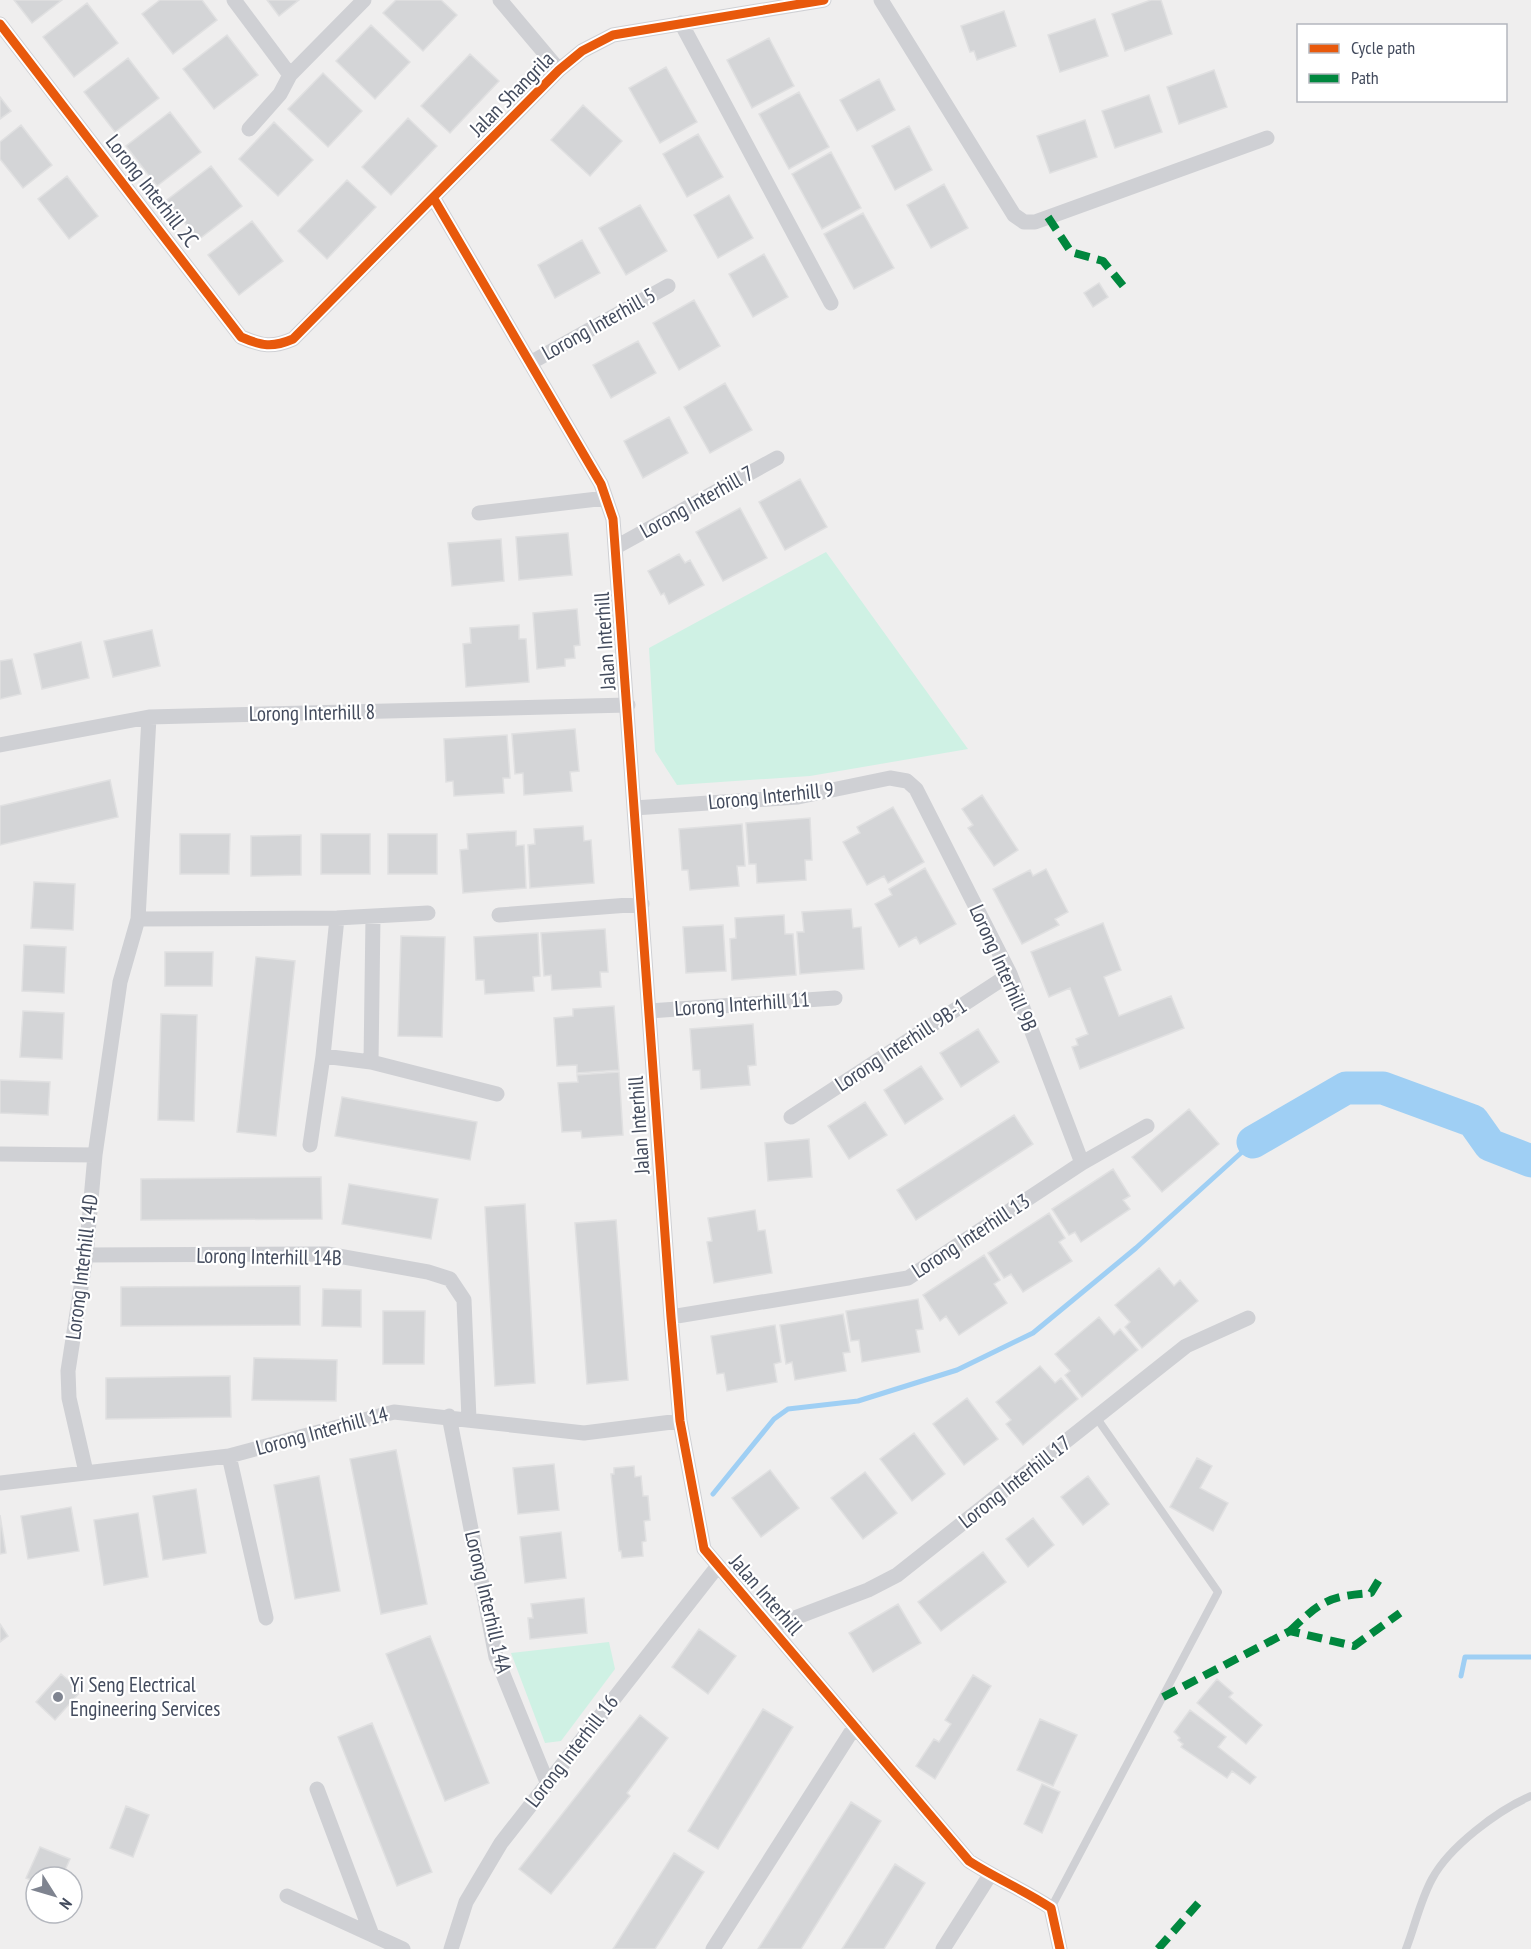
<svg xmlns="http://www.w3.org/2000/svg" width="1531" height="1949" font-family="'PT Sans Narrow',sans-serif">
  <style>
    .green { fill: #cff1e4 }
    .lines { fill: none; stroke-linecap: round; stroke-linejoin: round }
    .stream { stroke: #9fcff4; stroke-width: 5 }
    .river { stroke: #9fcff4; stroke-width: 33 }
    .building { fill: #d4d5d7; stroke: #e0e0e1; stroke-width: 1.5 }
    .lane { stroke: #cfd0d4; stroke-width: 8 }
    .street { stroke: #cfd0d4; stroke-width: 15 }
    .quiet { stroke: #00873e; stroke-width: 8; stroke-dasharray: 15 8; stroke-linecap: butt }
    .cycleway-casing { stroke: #fff; stroke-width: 13 }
    .cycleway { stroke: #e8590c; stroke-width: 9 }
    .poi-dot { fill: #7f8490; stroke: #fff; stroke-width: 2 }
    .labels { text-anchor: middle; stroke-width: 4.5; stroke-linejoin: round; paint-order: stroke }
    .street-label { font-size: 21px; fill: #434b5d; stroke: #fff }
    .poi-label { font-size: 21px; fill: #434b5d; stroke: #fff; text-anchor: start }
  </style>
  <rect width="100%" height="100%" fill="#efeeee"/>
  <!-- green -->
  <path class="green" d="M826,552L968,749L810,776L677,785L655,751L649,648Z
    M609,1642L615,1669L561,1741L545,1743L511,1653Z"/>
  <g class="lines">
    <!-- stream -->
    <path class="stream" d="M713,1494L774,1419L788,1409L858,1401L957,1370L1033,1333L1136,1248L1253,1142
      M1461,1676L1465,1657H1531"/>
    <!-- river -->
    <path class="river" d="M1253,1142L1346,1088H1383L1473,1121L1490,1145L1531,1161"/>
  </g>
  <!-- building -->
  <path class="building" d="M14,0H62L32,23Z
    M160,0H202L217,20L173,54L142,14Z
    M267,0H299L279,16Z
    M396,0H441L457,15L423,51L383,13Z
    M1151,0H1161L1172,34L1125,51L1112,14Z
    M87,3L118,43L74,77L43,37Z
    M1004,11L1016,46L977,60L974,51L970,52L961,26Z
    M1095,19L1108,56L1060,72L1048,35Z
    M371,25L410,62L375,99L336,61Z
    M227,35L258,75L214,109L183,69Z
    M769,38L794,86L752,108L727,60Z
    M470,54L499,81L450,133L421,106Z
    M128,58L159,98L115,132L84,92Z
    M666,67L697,122L660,143L629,88Z
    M1214,70L1227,107L1179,124L1167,87Z
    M323,73L362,111L328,147L288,109Z
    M879,79L895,110L857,131L840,100Z
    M799,92L829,147L789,169L759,114Z
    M1149,95L1162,132L1115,148L1102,111Z
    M0,97L11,111L0,119Z
    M583,105L622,141L590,176L551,140Z
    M170,112L201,152L157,186L126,146Z
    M408,118L437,146L391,195L362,167Z
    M1085,120L1097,157L1050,173L1037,136Z
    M274,122L313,160L278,196L239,159Z
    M21,125L52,165L23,188L0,159V142Z
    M909,126L932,170L895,190L872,146Z
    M698,134L723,177L687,197L663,154Z
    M831,152L861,208L822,229L792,174Z
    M211,166L242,206L198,240L167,200Z
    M67,176L98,216L69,239L38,199Z
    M347,180L376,207L327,259L298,231Z
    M944,184L968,228L931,248L907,205Z
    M729,195L753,238L718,258L694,215Z
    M640,205L667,251L626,275L599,228Z
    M863,213L894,268L854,289L824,234Z
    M252,221L283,261L239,295L208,255Z
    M582,240L600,273L555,298L538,265Z
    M764,254L788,297L753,317L729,274Z
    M1099,283L1108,297L1093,307L1084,293Z
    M694,300L720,346L679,370L653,323Z
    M638,341L656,373L611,398L593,365Z
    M725,383L752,430L710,453L684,407Z
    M669,417L688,453L643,478L624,441Z
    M800,479L827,527L785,550L759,502Z
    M740,508L767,558L723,581L696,532Z
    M568,533L572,575L519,580L516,537Z
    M501,539L504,581L452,586L448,543Z
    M679,554L685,563L690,560L704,585L669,604L664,593L661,595L648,571Z
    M577,609L580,645L574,646L575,658L565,659V666L537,669L533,613Z
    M519,625V639H526L529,682L466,687L463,644L471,643L470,628Z
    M152,630L160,666L113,677L104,641Z
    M81,642L89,678L42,689L34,654Z
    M12,659L21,694L0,699V661Z
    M575,729L579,771L570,772L572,791L524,795L523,773L515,774L512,734Z
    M507,735L510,778H503L504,793L454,796L453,781L446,782L444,739Z
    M110,780L118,817L0,845V806Z
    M982,795L1018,850L994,866L968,828L973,825L962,809Z
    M893,807L924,862L888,883L884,876L867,885L843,842L860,833L857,827Z
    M810,818L812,860H805L806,880L757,883L756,864H749L746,823Z
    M742,824L745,866H737L739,886L690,890L688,870H682L679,829Z
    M583,826L584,841L591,840L594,883L530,888L528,845L535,844L534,829Z
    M516,831V846L524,845L526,888L463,893L460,850L468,849L467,834Z
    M180,834H230L229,874H180Z
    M321,834H370V874H321Z
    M388,834H437V874H388Z
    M301,835V875L251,876V836Z
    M925,868L956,924L920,944L916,937L899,947L875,904L892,895L889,889Z
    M1046,869L1068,912L1055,919L1059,925L1022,944L993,889L1030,870L1033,876Z
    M34,882L75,884L73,930L31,928Z
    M851,909L853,928L861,927L864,969L800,974L797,932H804L802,912Z
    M784,915L785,934H793L796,975L732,980L730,939L736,938L735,918Z
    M1103,923L1121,970L1104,977L1119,1016L1171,996L1184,1028L1080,1069L1072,1047L1078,1045L1076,1039L1088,1034L1070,988L1049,997L1031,952Z
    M723,925L726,971L686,973L683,927Z
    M605,929L608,972H600L601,987L552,990L551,975L544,976L541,933Z
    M538,933L540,976L533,977L534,991L485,994L484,980H476L474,937Z
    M401,936L445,937L442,1037L398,1036Z
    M24,945L66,947L64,993L22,991Z
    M165,952H213L212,986H165Z
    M256,957L295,961L276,1136L237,1132Z
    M614,1006L619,1070L577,1073V1065L557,1066L554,1018L573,1016V1009Z
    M23,1011L64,1013L62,1059L20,1057Z
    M161,1014L197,1015L194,1121L158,1120Z
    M753,1024L756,1065L748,1066L750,1085L701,1089L700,1070H693L690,1029Z
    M978,1029L999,1062L961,1087L940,1053Z
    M921,1066L943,1099L905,1124L884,1090Z
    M619,1072L623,1135L582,1138L581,1131L562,1132L558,1083L578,1082L577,1075Z
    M0,1080L50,1082L48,1115L0,1113Z
    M342,1097L477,1122L470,1160L335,1136Z
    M865,1102L887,1135L849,1159L828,1126Z
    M1189,1109L1219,1144L1162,1192L1132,1157Z
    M1014,1115L1033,1144L916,1220L897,1190Z
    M809,1139L812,1177L768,1181L765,1143Z
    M1113,1169L1130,1196L1123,1200L1130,1209L1081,1242L1075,1232L1069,1235L1052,1209Z
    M321,1177L322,1219L141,1220V1179Z
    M349,1184L438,1199L431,1239L342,1224Z
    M525,1204L535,1383L495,1386L485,1207Z
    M755,1210L758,1231L765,1230L772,1273L714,1283L707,1242L712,1241L708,1218Z
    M1049,1213L1065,1238L1059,1242L1072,1261L1023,1292L1011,1274L1004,1278L988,1253Z
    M616,1220L628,1380L587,1384L575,1223Z
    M984,1255L1000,1280L994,1284L1007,1303L959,1335L946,1316L940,1321L923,1295Z
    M1159,1268L1174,1286L1180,1280L1198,1301L1142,1348L1125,1327L1130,1322L1115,1305Z
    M300,1286V1325L121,1326V1287Z
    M323,1289L361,1290V1327L322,1326Z
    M918,1299L923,1329L916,1330L920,1352L862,1362L859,1340L851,1341L846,1311Z
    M383,1311H425L424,1364H383Z
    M843,1314L850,1352L843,1353L846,1371L795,1380L792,1362L786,1364L780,1325Z
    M1099,1317L1114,1335L1120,1329L1138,1350L1082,1397L1065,1375L1070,1371L1055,1354Z
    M775,1325L781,1362L774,1364L777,1382L727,1391L724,1373L717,1374L711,1336Z
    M254,1358L337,1360L336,1401L252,1400Z
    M1040,1366L1055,1383L1061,1378L1078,1399L1023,1445L1006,1424L1011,1420L996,1402Z
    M230,1376L231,1417L106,1419V1378Z
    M967,1398L998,1439L964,1465L933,1424Z
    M914,1433L945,1474L912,1501L880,1459Z
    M396,1450L427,1604L381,1614L350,1459Z
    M1197,1458L1212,1466L1200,1488L1228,1503L1213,1531L1170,1507Z
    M554,1464L559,1510L518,1514L513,1468Z
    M634,1466L635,1477L641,1476L643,1496H648L650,1520L644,1521L646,1541L642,1542L643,1556L622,1558L621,1551H619L611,1474H614V1468Z
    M770,1470L799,1508L761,1537L732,1498Z
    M865,1472L897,1513L863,1539L831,1498Z
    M319,1476L340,1591L295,1599L274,1485Z
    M1088,1476L1109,1504L1083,1525L1061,1497Z
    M196,1489L206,1553L163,1560L153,1496Z
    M71,1507L79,1551L28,1559L21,1516Z
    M138,1513L148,1577L104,1585L94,1520Z
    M0,1515L6,1553L0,1554Z
    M1033,1518L1054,1545L1028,1567L1006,1539Z
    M561,1532L566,1578L525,1583L520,1537Z
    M983,1552L1006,1582L941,1631L918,1602Z
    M584,1598L587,1633L530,1639L528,1618H533L531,1604Z
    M898,1604L921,1643L873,1672L849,1633Z
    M0,1624L8,1636L0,1642Z
    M699,1629L736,1656L708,1694L672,1667Z
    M430,1636L489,1783L445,1801L386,1654Z
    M61,1674L81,1691L55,1720L36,1702Z
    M973,1675L991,1686L935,1779L916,1766L934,1739L939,1742L951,1724L945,1720Z
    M1217,1679L1233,1693L1229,1697L1262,1725L1246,1744L1197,1703Z
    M763,1709L793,1727L718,1849L688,1831Z
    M1190,1710L1226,1737L1218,1747L1256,1777L1250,1784L1232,1771L1227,1778L1181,1747L1183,1744L1178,1740L1180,1738L1174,1732Z
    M640,1715L668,1738L627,1793L630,1796L551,1894L519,1869Z
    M1040,1719L1077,1735L1053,1786L1017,1770Z
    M372,1723L432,1872L397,1886L338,1737Z
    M1042,1784L1060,1792L1042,1833L1024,1824Z
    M851,1802L881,1821L801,1949H758Z
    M126,1806L149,1815L133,1857L110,1848Z
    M40,1847L70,1859L62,1877H36V1882L26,1878Z
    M674,1853L704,1872L655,1949H613Z
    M895,1864L925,1883L884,1949H842Z"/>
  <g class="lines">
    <!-- lane -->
    <path class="lane" d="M1051,1908L1218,1592L1096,1417
      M1406,1949C1415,1926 1420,1901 1432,1879C1449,1847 1498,1810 1531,1796"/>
    <!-- street -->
    <path class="street" d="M234,0L290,75
      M500,0L559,70
      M881,0L1014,215L1024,222H1035L1267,138
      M681,23L831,303
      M0,24L241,337C262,346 272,348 293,339L559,70L582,51L613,35L824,0
      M249,129L280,94L290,75L364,0
      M434,199L601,484L613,519L671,1317L680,1421L704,1549L969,1861C995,1878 1024,1890 1051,1908L1060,1949
      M530,363L668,286
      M479,513L606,498
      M616,547L777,458
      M0,745L149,717L628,705
      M634,808L798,797L890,778L907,781L916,789L1010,974L1082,1163
      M499,915L642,904
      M138,919L337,918L428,913
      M649,1011L835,998
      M323,1056L371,1062L497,1094
      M371,1062L373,917
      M791,1117L1010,974
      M310,1145L323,1056L337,918
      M0,1154L95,1155L86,1255L68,1371L69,1398L86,1472
      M95,1155L120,982L138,919L149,717
      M86,1255L327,1254L428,1272L450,1279L464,1300L469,1419
      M671,1317L908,1278L1082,1163L1147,1126
      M449,1416L496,1657L547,1782
      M229,1456L266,1618
      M0,1483L229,1456L394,1412L584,1433L680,1421
      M771,1627L868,1590L897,1575L1186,1346L1248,1318
      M317,1789L372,1935
      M287,1896L403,1949
      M451,1949L466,1902L501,1843L717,1567
      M713,1949L855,1726
      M943,1949L990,1875"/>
    <!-- quiet -->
    <path class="quiet" d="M1048,217L1071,252L1103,261L1124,287
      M1290,1631C1320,1602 1328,1596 1371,1593L1382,1575
      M1163,1697L1290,1631L1354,1646L1400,1613
      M1158,1949L1202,1899"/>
    <!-- cycleway casing -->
    <g class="cycleway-casing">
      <path id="cycleway" d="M0,24L241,337C262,346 272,348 293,339L559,70L582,51L613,35L824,0
        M434,199L601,484L613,519L671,1317L680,1421L704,1549L969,1861C995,1878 1024,1890 1051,1908L1060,1949"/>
    </g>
    <!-- cycleway -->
    <use href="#cycleway" class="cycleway"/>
  </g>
  <!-- markers -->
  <circle class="poi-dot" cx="58" cy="1697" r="6"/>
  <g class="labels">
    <!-- street labels -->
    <g class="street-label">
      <text transform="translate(512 94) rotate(-45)" y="7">Jalan Shangrila</text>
      <text transform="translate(152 191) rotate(52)" y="7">Lorong Interhill 2C</text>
      <text transform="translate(599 324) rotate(-29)" y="7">Lorong Interhill 5</text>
      <text transform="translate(697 502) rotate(-29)" y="7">Lorong Interhill 7</text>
      <text transform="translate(605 641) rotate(-94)" y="7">Jalan Interhill</text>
      <text transform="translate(312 713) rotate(-1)" y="7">Lorong Interhill 8</text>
      <text transform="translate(771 796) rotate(-6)" y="7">Lorong Interhill 9</text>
      <text transform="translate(1003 968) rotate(66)" y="7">Lorong Interhill 9B</text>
      <text transform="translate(742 1004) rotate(-4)" y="7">Lorong Interhill 11</text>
      <text transform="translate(901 1045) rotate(-33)" y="7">Lorong Interhill 9B-1</text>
      <text transform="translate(639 1125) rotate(-94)" y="7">Jalan Interhill</text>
      <text transform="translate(971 1236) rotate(-33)" y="7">Lorong Interhill 13</text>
      <text transform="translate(269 1257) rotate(1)" y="7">Lorong Interhill 14B</text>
      <text transform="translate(82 1267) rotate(-83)" y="7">Lorong Interhill 14D</text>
      <text transform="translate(322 1431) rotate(-15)" y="7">Lorong Interhill 14</text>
      <text transform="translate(1015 1482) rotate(-38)" y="7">Lorong Interhill 17</text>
      <text transform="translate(766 1595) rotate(49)" y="7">Jalan Interhill</text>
      <text transform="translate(488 1602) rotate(77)" y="7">Lorong Interhill 14A</text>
      <text transform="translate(572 1751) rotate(-52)" y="7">Lorong Interhill 16</text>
    </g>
    <!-- poi labels -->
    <g class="poi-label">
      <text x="70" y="1692">Yi Seng Electrical<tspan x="70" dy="24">Engineering Services</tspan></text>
    </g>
  </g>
  <!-- legend -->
  <rect x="1297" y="24" width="210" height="78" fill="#ffffff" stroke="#b4b7be" stroke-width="1.5"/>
  <rect x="1309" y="44" width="30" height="9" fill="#e8590c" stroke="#b4b7be" stroke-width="1.5"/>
  <text x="1351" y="54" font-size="18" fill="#434b5d">Cycle path</text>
  <rect x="1309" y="74" width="30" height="9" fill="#00873e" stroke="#b4b7be" stroke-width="1.5"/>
  <text x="1351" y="84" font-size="18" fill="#434b5d">Path</text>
  <!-- north arrow -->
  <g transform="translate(54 1895) rotate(127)"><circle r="28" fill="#ffffff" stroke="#b4b7be" stroke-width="1.5"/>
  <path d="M0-4.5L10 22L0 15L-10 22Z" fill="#7f8490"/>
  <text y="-9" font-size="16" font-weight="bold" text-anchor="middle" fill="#434b5d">N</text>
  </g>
</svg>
